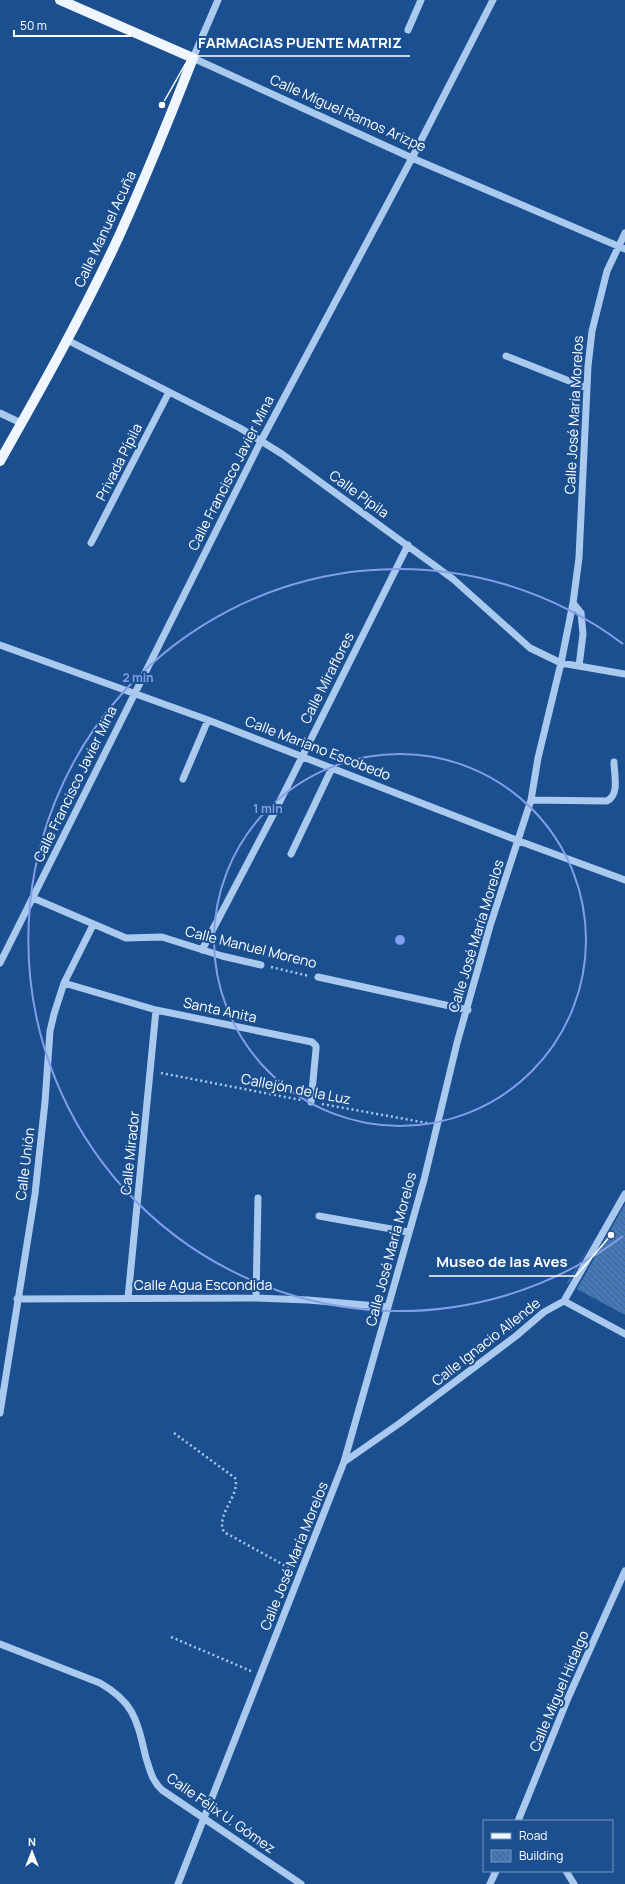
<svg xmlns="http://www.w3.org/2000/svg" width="625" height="1884" font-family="Manrope,sans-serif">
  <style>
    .building { fill: url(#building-back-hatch) }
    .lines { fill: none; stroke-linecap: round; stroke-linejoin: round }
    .path { stroke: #a9c9ee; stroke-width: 2.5; stroke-dasharray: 2 3; stroke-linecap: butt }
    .minor { stroke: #a9c9ee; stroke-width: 7 }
    .major { stroke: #f0f6ff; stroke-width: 10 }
    .ring { fill: none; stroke: #839eea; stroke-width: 2 }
    .labels { text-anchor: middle; stroke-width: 4; stroke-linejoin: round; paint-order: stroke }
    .street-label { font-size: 14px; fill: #fff; stroke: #1b4f8f }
    .centre { fill: #839eea; stroke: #1b4f8f; stroke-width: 2 }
    .ring-label { font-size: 12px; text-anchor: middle; font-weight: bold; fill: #839eea; stroke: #1b4f8f; stroke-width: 4; stroke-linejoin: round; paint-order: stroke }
    .leader { fill: none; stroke: #fff; stroke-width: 1.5 }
    .callout-dot { fill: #fff; stroke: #1b4f8f; stroke-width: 1.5 }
    .callout-label { font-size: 15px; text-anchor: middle; font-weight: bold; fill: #fff; stroke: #1b4f8f; stroke-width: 4; stroke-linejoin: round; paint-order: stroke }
  </style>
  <defs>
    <pattern id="building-back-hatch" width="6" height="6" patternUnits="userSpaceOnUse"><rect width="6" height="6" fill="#4478b7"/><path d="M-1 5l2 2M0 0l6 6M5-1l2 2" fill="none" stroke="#486282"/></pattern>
  </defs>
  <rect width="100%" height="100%" fill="#1b4f8f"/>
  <!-- building -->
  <path class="building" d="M625,1204V1315L577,1289Z
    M597,1233L568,1284L567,1283Z"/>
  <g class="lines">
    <!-- path -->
    <path class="path" d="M271,967L309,976
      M161,1073L301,1100
      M322,1104L427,1123
      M174,1433L235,1478C241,1495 215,1515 224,1532L291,1569
      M171,1637L251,1671"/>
    <!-- minor -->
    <path class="minor" d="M218,0L193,58L412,158L625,249
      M408,30L421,0
      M67,340L240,428L282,454L453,579L530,648L561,663L625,674
      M506,356L587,388
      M0,413L21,423
      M91,543L169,392
      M573,603L581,613L583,634L579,666
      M0,645L208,720L519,841L625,880
      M183,779L208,720
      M531,800L607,801C620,794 614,775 614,762
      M291,854L332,768
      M33,898L126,938L162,937L222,956L261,965
      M202,950L274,813L408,545
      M0,963L261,441L412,158L493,0
      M318,977L468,1010
      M64,983L156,1010L312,1042L316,1046V1049L311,1102
      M319,1216L408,1232
      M128,1298L156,1010
      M256,1298L258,1198
      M17,1299L256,1298L308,1300L388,1307
      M564,1301L625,1334
      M0,1413L35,1194L45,1102L50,1031L54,1014L64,983L93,925
      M344,1462L400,1423L516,1336L544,1312L564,1301L625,1194
      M0,1644L100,1683C135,1703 137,1721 146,1758C150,1770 152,1781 162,1790L301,1884
      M518,1821L568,1698L625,1571
      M566,1871L574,1884
      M178,1884L344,1462L424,1180L457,1043L490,926L531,800L538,758L561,663L573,603L579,558L588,366L592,331L607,271L625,233
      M490,1884L496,1871"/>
    <!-- major -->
    <path class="major" d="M0,461C42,387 84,312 120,234C146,176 170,117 193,58L60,0"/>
  </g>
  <!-- distance rings -->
  <g class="ring">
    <circle cx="400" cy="940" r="186"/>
    <path d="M623 1236A371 371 0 1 1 623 644"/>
  </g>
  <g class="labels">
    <!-- street labels -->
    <g class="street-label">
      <text transform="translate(348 113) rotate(24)" y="5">Calle Miguel Ramos Arizpe</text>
      <text transform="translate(105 229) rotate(-65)" y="5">Calle Manuel Acuña</text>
      <text transform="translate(574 415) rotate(-87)" y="5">Calle José María Morelos</text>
      <text transform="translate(119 462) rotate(-63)" y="5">Privada Pípila</text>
      <text transform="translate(231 473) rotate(-63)" y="5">Calle Francisco Javier Mina</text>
      <text transform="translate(359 494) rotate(36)" y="5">Calle Pípila</text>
      <text transform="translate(327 678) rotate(-63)" y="5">Calle Miraflores</text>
      <text transform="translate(318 748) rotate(21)" y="5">Calle Mariano Escobedo</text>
      <text transform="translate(75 784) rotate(-64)" y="5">Calle Francisco Javier Mina</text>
      <text transform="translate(476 936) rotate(-73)" y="5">Calle José María Morelos</text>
      <text transform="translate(251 947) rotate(14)" y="5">Calle Manuel Moreno</text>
      <text transform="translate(220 1010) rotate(12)" y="5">Santa Anita</text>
      <text transform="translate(296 1089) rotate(11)" y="5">Callejón de la Luz</text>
      <text transform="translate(130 1153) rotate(-84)" y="5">Calle Mirador</text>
      <text transform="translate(25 1164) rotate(-83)" y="5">Calle Unión</text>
      <text transform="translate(391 1249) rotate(-75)" y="5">Calle José María Morelos</text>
      <text x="203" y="1290">Calle Agua Escondida</text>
      <text transform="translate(486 1342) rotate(-38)" y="5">Calle Ignacio Allende</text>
      <text transform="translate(294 1556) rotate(-68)" y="5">Calle José María Morelos</text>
      <text transform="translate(559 1691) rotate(-67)" y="5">Calle Miguel Hidalgo</text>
      <text transform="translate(221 1813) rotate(35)" y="5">Calle Félix U. Gómez</text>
    </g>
  </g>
  <circle cx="400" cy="940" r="6" class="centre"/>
  <g class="ring-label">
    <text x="138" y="682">2 min</text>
    <text x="268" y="813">1 min</text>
  </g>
  <!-- callouts -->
  <path class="leader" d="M162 105L190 56H410M611 1235L576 1276H429"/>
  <g class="callout-dot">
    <circle cx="162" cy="105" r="4"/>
    <circle cx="611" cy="1235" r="4"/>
  </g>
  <g class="callout-label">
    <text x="300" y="48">FARMACIAS PUENTE MATRIZ</text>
    <text x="502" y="1267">Museo de las Aves</text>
  </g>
  <!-- legend -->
  <rect x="483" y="1820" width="130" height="52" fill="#1b4f8f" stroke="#7695bc"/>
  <rect x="491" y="1833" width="20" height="6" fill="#f0f6ff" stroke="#7695bc"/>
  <text x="519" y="1840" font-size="12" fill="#ffffff">Road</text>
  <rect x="491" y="1850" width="20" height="12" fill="url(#building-back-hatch)" stroke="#7695bc"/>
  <text x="519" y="1860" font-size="12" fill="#ffffff">Building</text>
  <!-- north arrow -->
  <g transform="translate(32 1852)" stroke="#1b4f8f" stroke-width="3" paint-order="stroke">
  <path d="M0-3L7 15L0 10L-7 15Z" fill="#ffffff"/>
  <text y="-6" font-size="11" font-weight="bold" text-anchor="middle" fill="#ffffff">N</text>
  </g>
  <!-- scale -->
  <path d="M14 30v6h116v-6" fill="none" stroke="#ffffff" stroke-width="2"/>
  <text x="20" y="30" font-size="12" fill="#ffffff" stroke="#1b4f8f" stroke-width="3" paint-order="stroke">50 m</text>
</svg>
